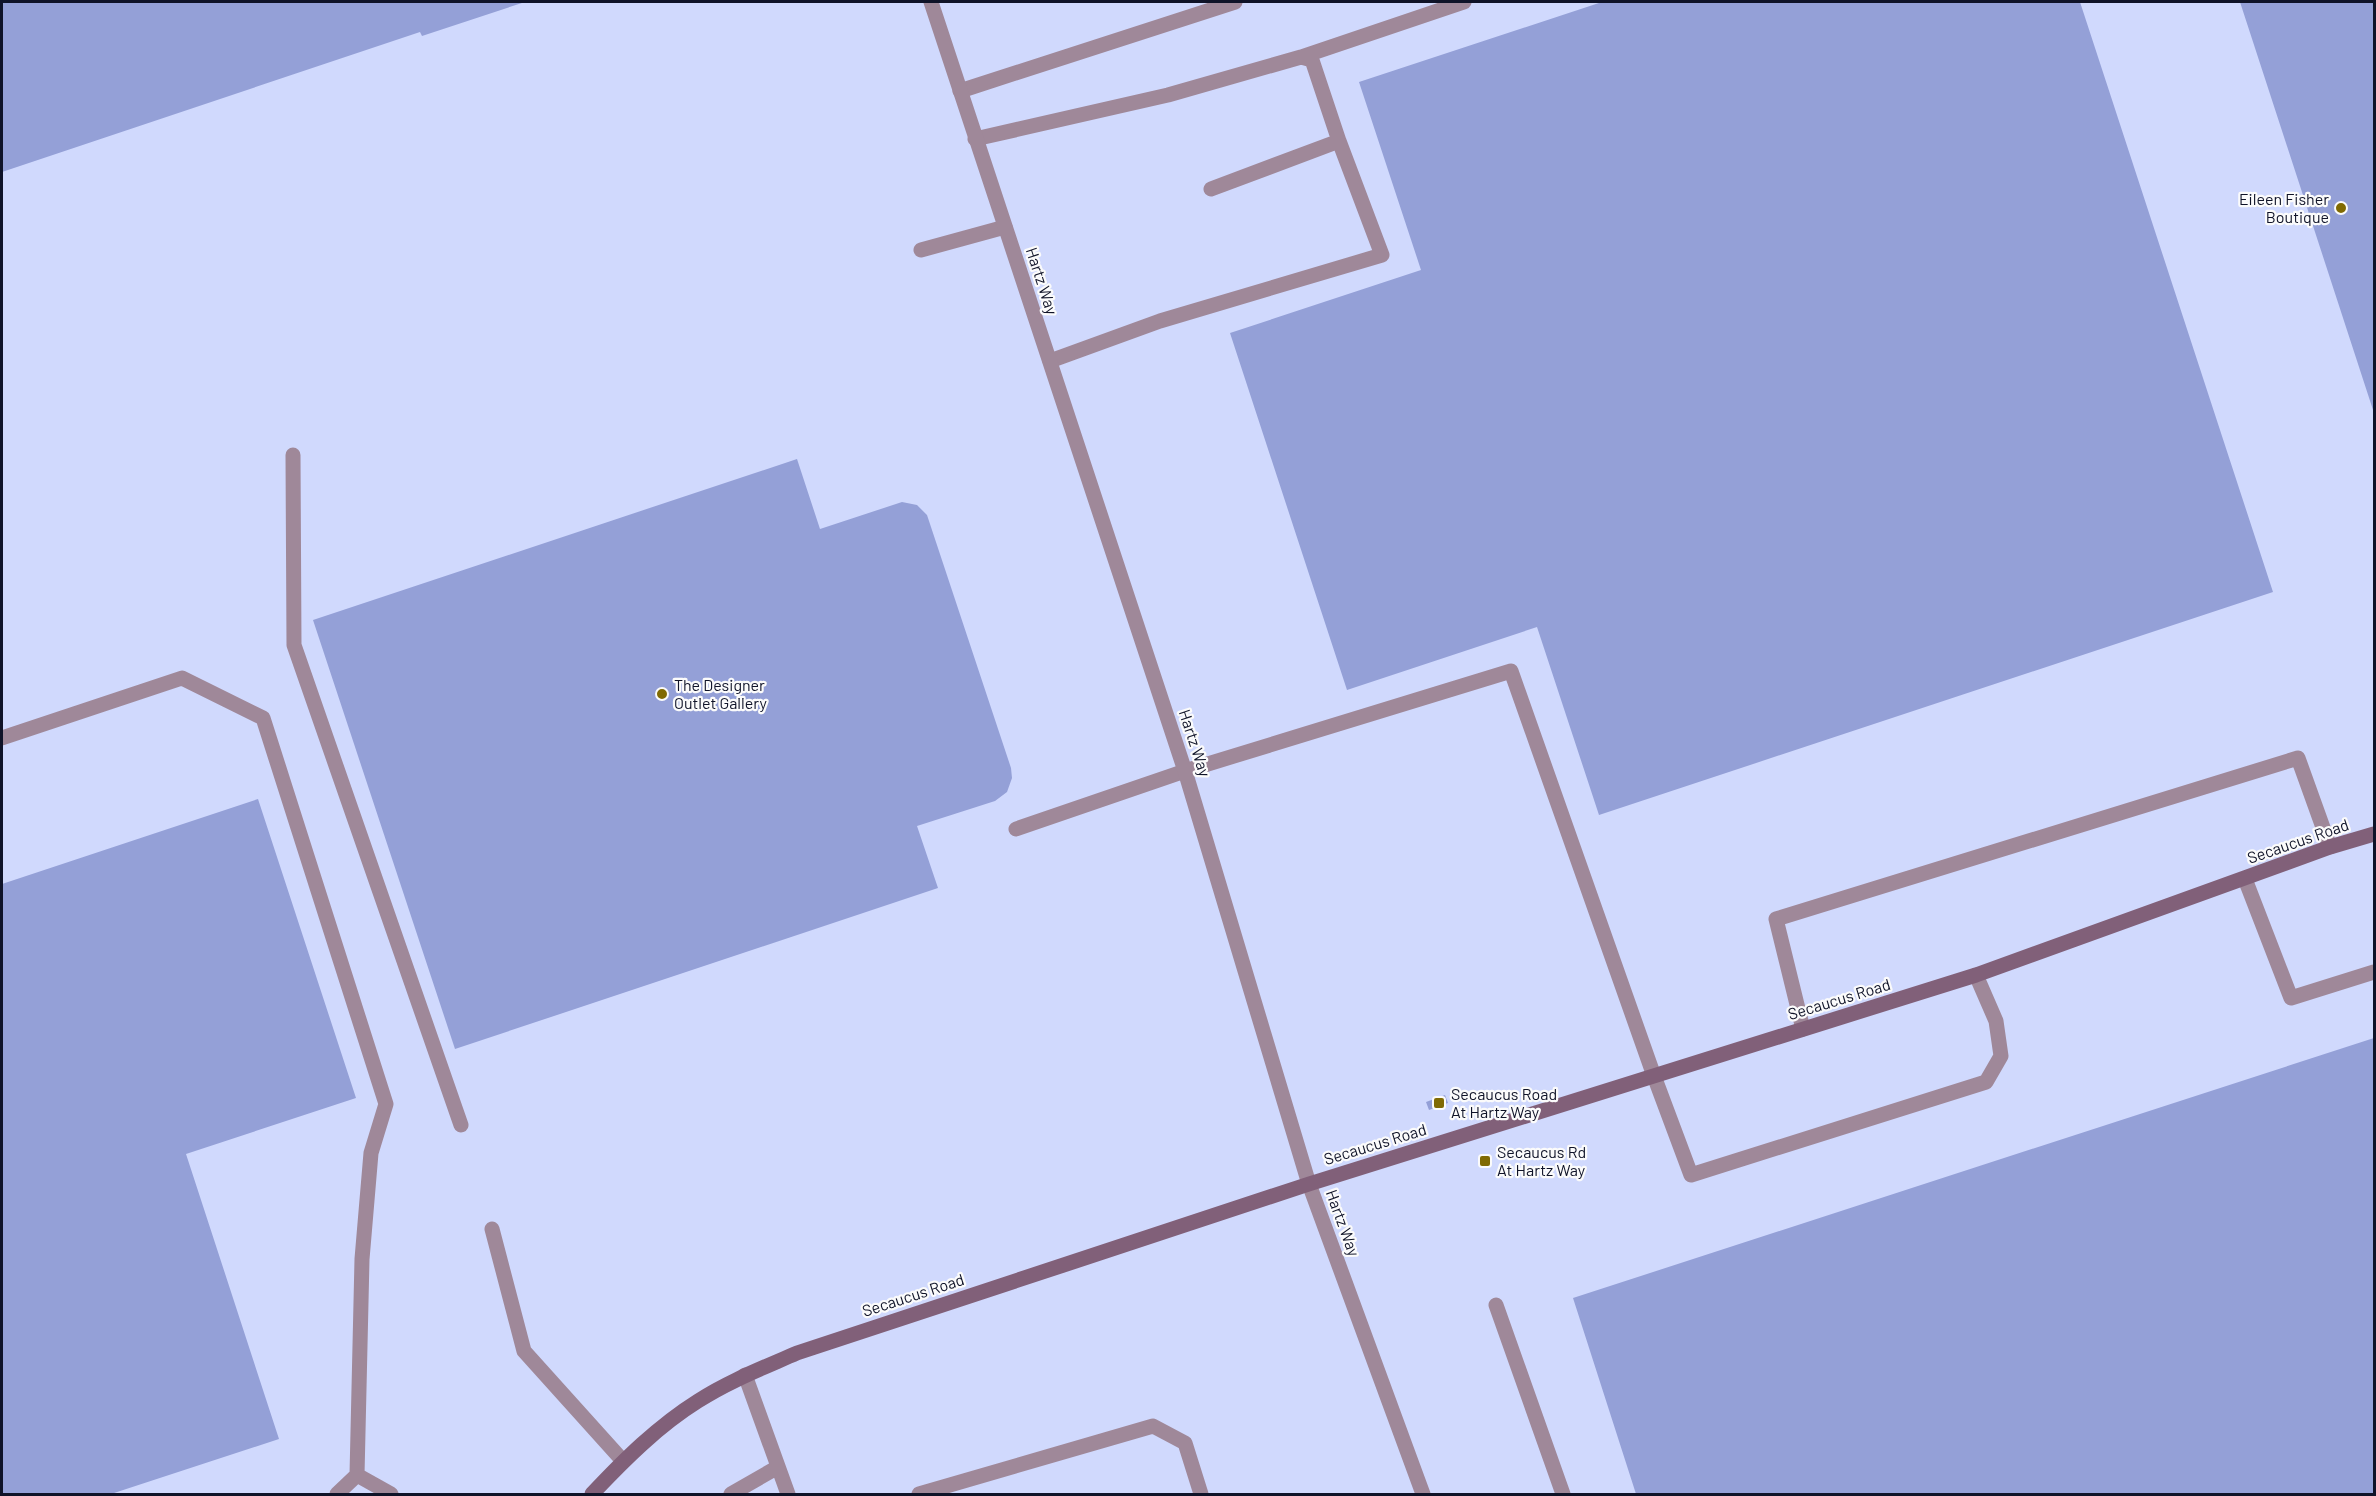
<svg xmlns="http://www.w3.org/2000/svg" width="2376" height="1496" font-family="Barlow,sans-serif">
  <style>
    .building { fill: #94a0d7 }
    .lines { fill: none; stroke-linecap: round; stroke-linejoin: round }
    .lane { stroke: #9f8899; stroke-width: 15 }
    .street { stroke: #9f8899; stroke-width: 15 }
    .secondary { stroke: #816079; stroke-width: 15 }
    .poi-dot { fill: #806a03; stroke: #fbfbfb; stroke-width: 2 }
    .labels { text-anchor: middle; stroke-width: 4.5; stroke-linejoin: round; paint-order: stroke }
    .poi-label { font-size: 16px; fill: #0f1328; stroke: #fbfbfb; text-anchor: start }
    .street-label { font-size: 16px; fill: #0f1328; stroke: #fbfbfb }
  </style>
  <rect width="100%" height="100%" fill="#d0d9fd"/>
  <!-- building -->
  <path class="building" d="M2,2H525L422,36L420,32L2,172Z
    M1602,2H2080L2273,592L1599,815L1537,627L1347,690L1230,333L1421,270L1359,82Z
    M2240,2H2374V413Z
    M797,459L820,529L902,502L917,505L927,515L1011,768L1012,778L1007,792L995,801L917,826L938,888L455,1049L313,620Z
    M258,799L356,1098L186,1154L279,1439L111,1494H2V884Z
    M2374,1038V1494H1636L1573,1298Z
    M1445,1095L1448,1103L1429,1110L1426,1102Z"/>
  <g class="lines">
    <!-- lane -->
    <path class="lane" d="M1301,57L1464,2
      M960,91L1235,2
      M975,139L1168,95L1301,57L1312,60L1339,141
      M921,250L1005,227
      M1050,361L1160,321L1382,255L1339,141L1211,189
      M293,455L294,645L461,1125
      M2,738L182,678L263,718L386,1104L371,1153L362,1259L357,1475L391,1494
      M1016,829L1185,771L1511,671L1654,1076L1691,1175L1986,1082L2001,1056L1996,1021L1976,975
      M2245,879L2291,998L2374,972
      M1803,1029L1776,919L2298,758L2330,847
      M492,1229L524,1351L623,1461
      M1496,1305L1563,1494
      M745,1375L788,1494
      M337,1494L357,1475
      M731,1494L778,1467
      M919,1494L1153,1426L1185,1443L1201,1494"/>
    <!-- street -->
    <path class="street" d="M931,2L1185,771L1309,1184L1423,1494"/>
    <!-- secondary -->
    <path class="secondary" d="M592,1494C624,1460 658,1426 698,1401C729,1381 763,1368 797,1353L1309,1184L1976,975L2330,847L2374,834"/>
  </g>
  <!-- markers -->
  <g class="poi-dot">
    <circle cx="2341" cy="208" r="6"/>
    <circle cx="662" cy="694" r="6"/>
    <rect x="1433" y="1097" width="12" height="12" rx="3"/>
    <rect x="1479" y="1155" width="12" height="12" rx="3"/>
  </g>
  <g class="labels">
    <!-- poi labels -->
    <g class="poi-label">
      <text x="2329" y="205" text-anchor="end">Eileen Fisher<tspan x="2329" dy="18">Boutique</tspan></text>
      <text x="674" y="691">The Designer<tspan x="674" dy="18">Outlet Gallery</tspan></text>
      <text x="1451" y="1100">Secaucus Road<tspan x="1451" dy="18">At Hartz Way</tspan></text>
      <text x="1497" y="1158">Secaucus Rd<tspan x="1497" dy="18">At Hartz Way</tspan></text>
    </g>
    <!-- street labels -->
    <g class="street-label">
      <text transform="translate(1042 281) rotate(72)" y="6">Hartz Way</text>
      <text transform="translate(1195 743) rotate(72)" y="6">Hartz Way</text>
      <text transform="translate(2298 841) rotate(-19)" y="6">Secaucus Road</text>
      <text transform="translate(1839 999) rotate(-17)" y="6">Secaucus Road</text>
      <text transform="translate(1375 1144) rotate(-17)" y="6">Secaucus Road</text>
      <text transform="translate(1343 1223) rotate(70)" y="6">Hartz Way</text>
      <text transform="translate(913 1295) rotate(-18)" y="6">Secaucus Road</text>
    </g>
  </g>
  <!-- border -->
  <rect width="2376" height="1496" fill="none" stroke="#0f1328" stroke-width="6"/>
</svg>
